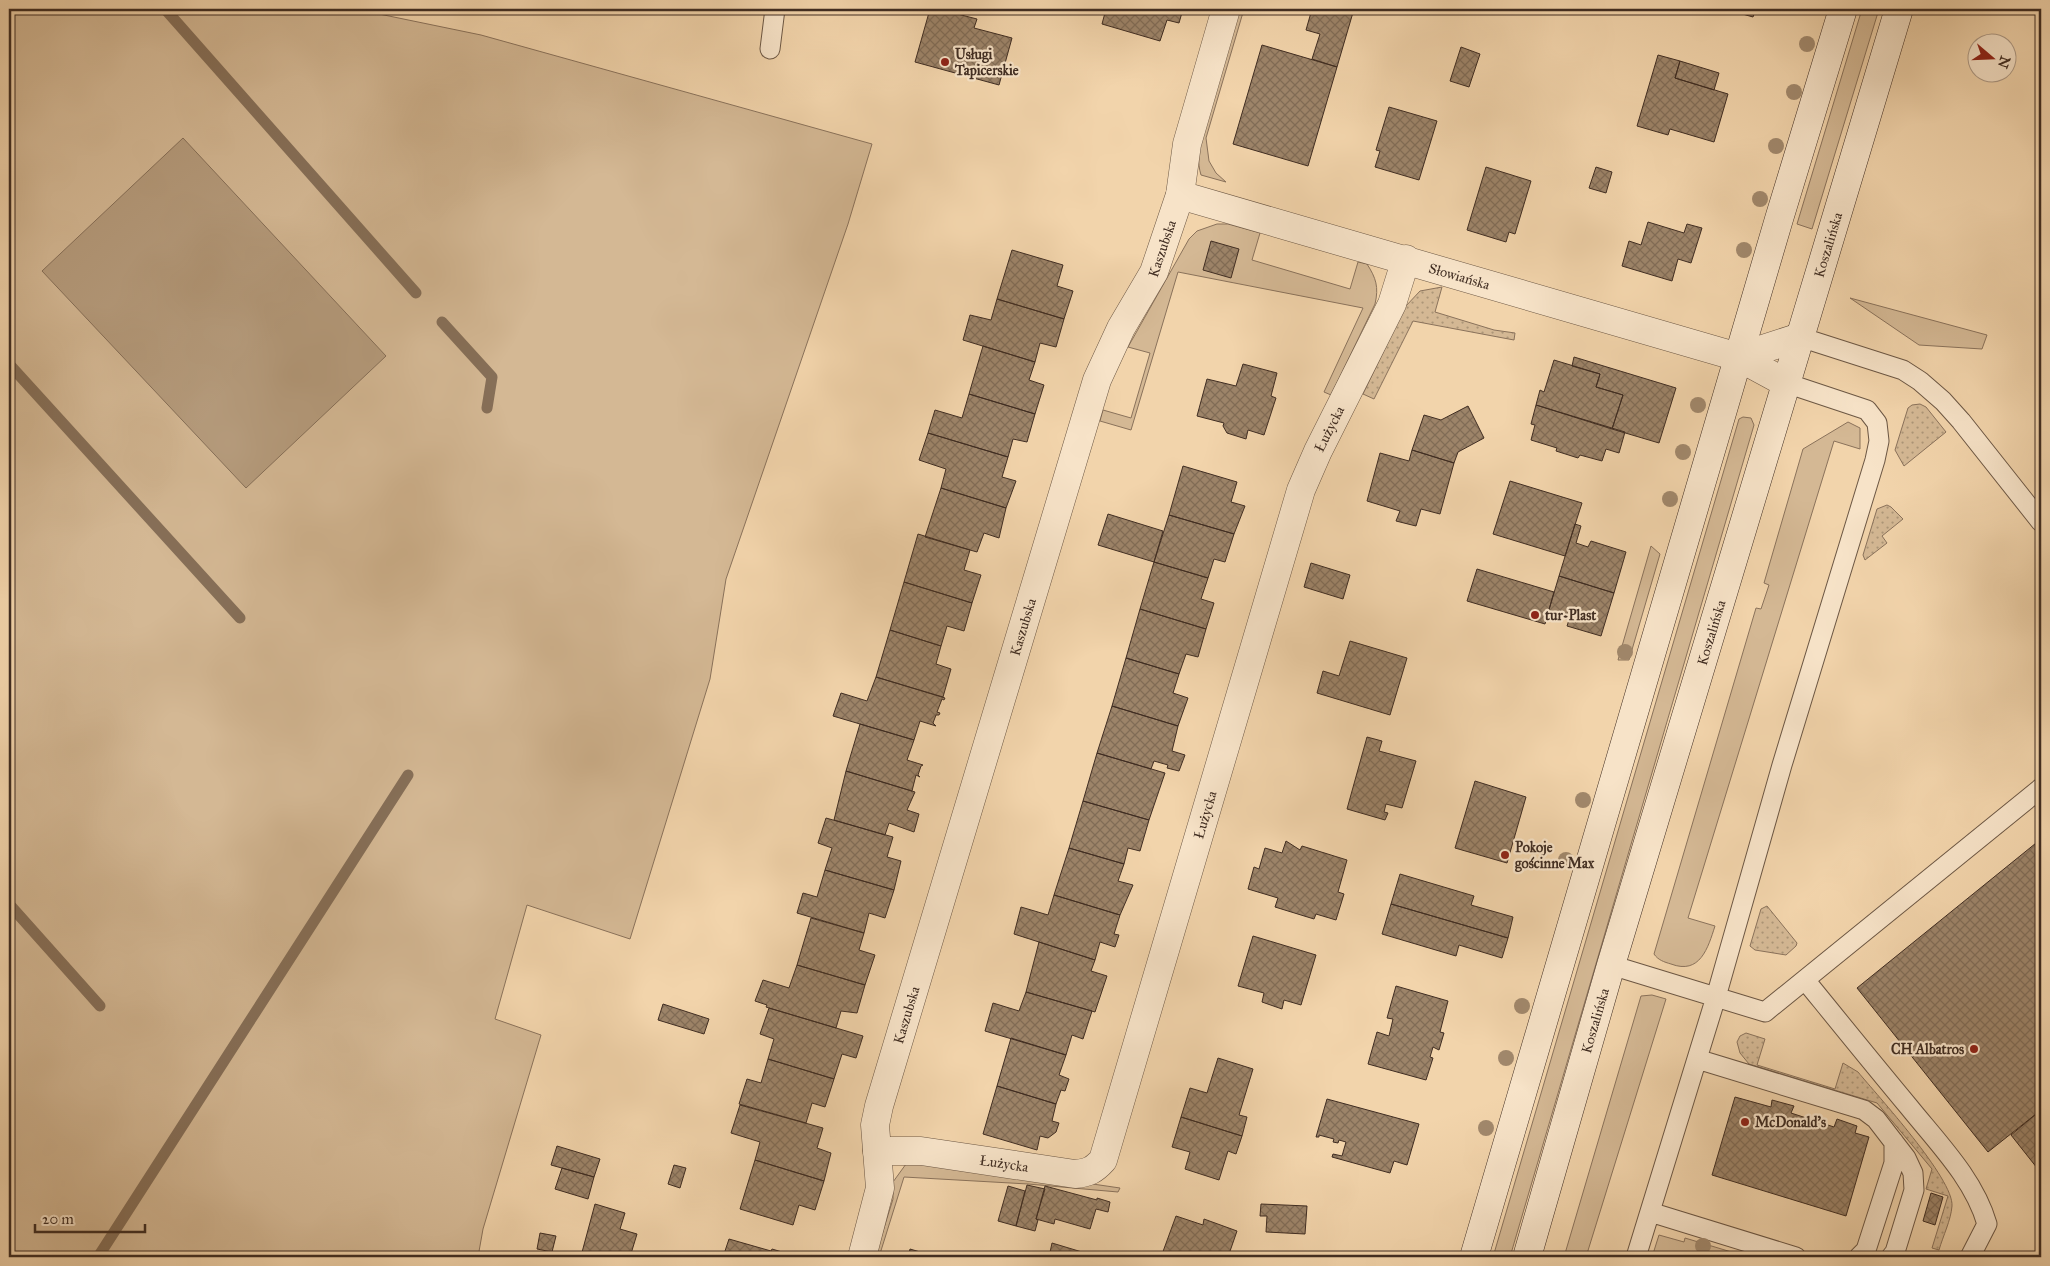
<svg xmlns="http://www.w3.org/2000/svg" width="2050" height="1266" font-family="'IM FELL Great Primer',serif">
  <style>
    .grass { fill: #d4b894; stroke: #8a725b }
    .garden { fill: url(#garden-dots); stroke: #8a725b }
    .water { fill: #b59b7c; stroke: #866f58 }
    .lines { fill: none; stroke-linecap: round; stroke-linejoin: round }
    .stream { stroke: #866f58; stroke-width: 11 }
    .building { fill: url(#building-cross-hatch); stroke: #402d22 }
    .service-casing { stroke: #6c5744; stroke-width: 21 }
    .minor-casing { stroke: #6c5744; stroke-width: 29 }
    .secondary-casing { stroke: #402d22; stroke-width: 29 }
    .service { stroke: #f7e3c8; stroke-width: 19 }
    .minor { stroke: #f7e3c8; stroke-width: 28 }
    .secondary { stroke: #f7e3c8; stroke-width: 28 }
    .tree { fill: #a1886c }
    .poi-dot { fill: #8f2418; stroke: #f7e3c8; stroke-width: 2 }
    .labels { text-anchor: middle; stroke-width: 4.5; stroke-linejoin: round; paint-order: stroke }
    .poi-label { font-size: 14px; font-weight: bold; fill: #402d22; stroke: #f7e3c8; text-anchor: start }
    .street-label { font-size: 14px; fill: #402d22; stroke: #f7e3c8 }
  </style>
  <defs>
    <pattern id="garden-dots" width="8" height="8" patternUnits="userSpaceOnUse" patternTransform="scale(1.25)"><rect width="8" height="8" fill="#d4b894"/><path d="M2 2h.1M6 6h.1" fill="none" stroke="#ad9678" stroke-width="1.8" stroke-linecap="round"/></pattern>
    <pattern id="building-cross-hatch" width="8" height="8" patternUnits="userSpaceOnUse" patternTransform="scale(1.25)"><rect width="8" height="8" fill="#9d8469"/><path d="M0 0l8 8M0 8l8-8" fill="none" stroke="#816c56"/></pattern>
  </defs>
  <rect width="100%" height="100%" fill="#f2d4ab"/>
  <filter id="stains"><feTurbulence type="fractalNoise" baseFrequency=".004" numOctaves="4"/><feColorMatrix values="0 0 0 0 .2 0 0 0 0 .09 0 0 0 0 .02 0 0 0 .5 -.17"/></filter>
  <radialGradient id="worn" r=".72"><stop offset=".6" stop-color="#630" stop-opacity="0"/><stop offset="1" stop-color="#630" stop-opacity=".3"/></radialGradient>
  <!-- grass -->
  <path class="grass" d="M9,9H355L481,35L872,144L848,224L726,579L710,679L630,939L527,905L495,1019L541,1035L483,1229L478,1257H9Z
    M1238,9H1244L1206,138L1209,161L1216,173L1226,182L1201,175C1197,162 1199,151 1201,138Z
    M1862,9H1879L1812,229L1797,224Z
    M1217,224H1228L1260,233L1252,260L1350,289L1358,262L1367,264C1376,278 1379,287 1375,304L1331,395L1324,392L1363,308L1178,272L1131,430L1100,421L1103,410L1131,418L1150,353L1128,347L1189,239L1197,231Z
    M1850,298L1987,335L1982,349L1919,345Z
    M1743,417L1751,418L1754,425L1510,1257H1493L1739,419Z
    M1848,422L1860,428V449L1834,441L1688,918L1715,926C1708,948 1700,975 1671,964C1664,962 1658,960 1654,954L1756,608L1761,609L1769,585L1764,583L1803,449Z
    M1651,546L1660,554L1629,660H1618Z
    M1652,995L1666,999L1586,1257H1564L1641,996Z
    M922,1159L1120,1188L1118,1192L1028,1184L904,1177L879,1257H875L893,1199V1182L906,1164Z
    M1659,1235L1684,1242L1685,1238L1748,1257H1689L1682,1255L1681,1257H1652Z"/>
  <!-- garden -->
  <path class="garden" d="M1442,287L1435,312L1494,330L1515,333L1514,340L1413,321L1374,399L1363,394L1405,307L1420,291Z
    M1920,404L1926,407L1946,432L1904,466L1895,450L1908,408L1912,405Z
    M1887,505L1891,507L1903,519L1882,536L1887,543L1865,560L1863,555L1877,509Z
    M1767,906L1797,943L1796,946L1786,955L1755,950L1750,946L1761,909Z
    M1746,1033L1765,1039L1757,1065L1835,1089L1843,1063L1858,1072C1877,1095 1954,1179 1952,1206C1951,1220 1943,1236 1939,1250L1932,1248L1948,1196L1926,1189L1932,1169L1877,1103L1749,1064L1740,1053L1737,1042L1740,1036Z"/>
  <!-- water -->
  <path class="water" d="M183,138L386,356L246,488L42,271Z"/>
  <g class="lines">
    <!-- stream -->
    <path class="stream" d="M165,9L416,293
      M442,322L492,377L487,408
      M9,364L240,618
      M9,904L100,1006
      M98,1257L408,775"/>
  </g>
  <!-- building -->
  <path class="building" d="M930,9H938L977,19L974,28L1012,38L999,85L915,62Z
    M1106,9H1183L1179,23L1167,20L1160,41L1102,24Z
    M1312,9H1354L1337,67L1312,59L1320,34L1306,30Z
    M1725,9H1756L1753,17Z
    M1262,45L1337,67L1308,166L1233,144Z
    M1461,47L1480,54L1469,87L1450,81Z
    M1658,55L1680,61L1675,78L1728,94L1714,142L1670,129L1668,135L1637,126Z
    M1680,61L1719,73L1714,90L1675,78Z
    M1389,107L1437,121L1419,180L1375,167L1380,151L1376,150Z
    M1486,167L1531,181L1515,234L1509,232L1506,242L1467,230Z
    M1596,167L1612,172L1606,193L1589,188Z
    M1648,222L1684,233L1687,224L1702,228L1691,263L1678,259L1672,281L1622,266L1629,241L1641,245Z
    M1211,241L1239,249L1231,278L1203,270Z
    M1012,250L1063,265L1057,286L1073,291L1064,319L997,299Z
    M997,299L1064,319L1056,347L1040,343L1035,362L963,340L970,315L991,320Z
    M983,346L1035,362L1029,380L1044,385L1035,414L969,394Z
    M1574,357L1676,388L1659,443L1612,429L1623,395L1596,387L1600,374L1572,366Z
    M1554,360L1600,374L1596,387L1623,395L1612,429L1536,405L1540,390L1544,392Z
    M1243,364L1277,373L1271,396L1276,398L1264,435L1248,430L1246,439L1227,433L1223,426L1224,423L1197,416L1207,379L1236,386Z
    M969,394L1035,414L1027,442L1013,439L1008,457L928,433L935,410L962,418Z
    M1536,405L1625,432L1619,453L1606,449L1602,461L1580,455L1578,458L1556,451L1557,448L1531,440L1535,425L1531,424Z
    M1468,406L1484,438L1458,452L1454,463L1412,450L1424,415L1441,420Z
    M928,433L1008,457L1002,477L1016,481L1006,508L941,488L946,469L919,460Z
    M1412,450L1454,463L1440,514L1421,509L1416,526L1396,521L1400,511L1367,501L1380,453L1409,461Z
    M1183,466L1237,482L1231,502L1245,506L1234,534L1169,515Z
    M1510,481L1582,503L1565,556L1493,534Z
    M941,488L1006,508L999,538L984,533L977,552L925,537Z
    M1108,514L1163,531L1154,562L1098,545Z
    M1169,515L1234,534L1225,562L1214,559L1208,578L1154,562Z
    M1575,524L1581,526L1576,543L1588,547L1591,541L1626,552L1614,593L1559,576Z
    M918,534L970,550L964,570L981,575L972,603L904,582Z
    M1154,562L1208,578L1201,599L1214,603L1206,629L1140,609Z
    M1311,563L1350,575L1343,599L1304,587Z
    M1477,569L1554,592L1545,624L1467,601Z
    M1559,576L1614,593L1601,636L1567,626L1569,620L1548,613Z
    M904,582L972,603L964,631L947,626L941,646L890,630Z
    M1140,609L1206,629L1198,657L1186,654L1179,674L1126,658Z
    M890,630L941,646L936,664L951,669L943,697L876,677Z
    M1350,641L1407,658L1390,715L1317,693L1323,671L1339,676Z
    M1126,658L1179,674L1173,693L1188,698L1178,726L1112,706Z
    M876,677L945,698L944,700L942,699L937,712L940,713L939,715H936L933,723L936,726L920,721L914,740L833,716L841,693L867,701Z
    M1112,706L1178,726L1172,751L1185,755L1179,771L1167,768L1168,765L1154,761L1151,769L1097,753Z
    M860,724L914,740L907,760L923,765L921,766L918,775L920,777L916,775L912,791L846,771Z
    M1367,737L1382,741L1379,751L1416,761L1402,808L1386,804L1384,812L1388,813L1385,820L1347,809Z
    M1097,753L1165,773L1149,820L1083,801Z
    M846,771L915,792L907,810L919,814L914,832L889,823L885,835L834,820Z
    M1475,781L1526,797L1507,863L1455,848Z
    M1083,801L1149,820L1140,851L1128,848L1124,864L1069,848Z
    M826,818L893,837L887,857L901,861L894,890L825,870L832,848L818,843Z
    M2041,839V1110L1988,1152L1857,988Z
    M1286,841L1300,850L1302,846L1347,860L1338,892L1344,894L1336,920L1316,914L1314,919L1275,907L1278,898L1248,889L1254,867L1259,869L1265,848L1282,853Z
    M1069,848L1124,864L1118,881L1133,885L1120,915L1054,895Z
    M825,870L894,890L885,918L869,913L864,933L797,913L803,893L817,897Z
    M1400,874L1474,896L1471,905L1513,917L1508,938L1391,904Z
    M1054,895L1120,915L1114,934L1119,935L1115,947L1100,942L1095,960L1014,934L1021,907L1048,915Z
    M1391,904L1508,938L1502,958L1459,945L1456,956L1382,934Z
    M811,918L864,933L859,950L875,955L865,985L797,965Z
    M1253,936L1316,955L1301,1005L1284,1000L1282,1009L1262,1002L1264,993L1238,986Z
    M1039,942L1095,960L1091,971L1107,976L1095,1012L1026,992Z
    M797,965L865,985L857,1013L841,1011L836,1028L769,1008L766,1007L767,1005L755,1001L763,980L789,988Z
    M1396,986L1448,1001L1440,1032L1444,1033L1439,1050L1433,1047L1430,1057L1433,1058L1426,1080L1368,1064L1377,1032L1389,1036L1393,1019L1387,1018Z
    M1026,992L1092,1011L1083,1039L1072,1035L1066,1055L985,1031L993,1003L1019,1011Z
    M663,1004L709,1019L704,1034L658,1020Z
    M769,1008L863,1036L856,1058L842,1054L834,1079L768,1059L774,1039L760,1034Z
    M1011,1038L1066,1055L1059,1075L1069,1079L1065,1091L1061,1090L1056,1104L997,1086Z
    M1218,1058L1253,1069L1239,1115L1247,1117L1242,1136L1181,1117L1190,1088L1207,1093Z
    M768,1059L834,1079L825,1107L812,1103L806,1123L739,1104L747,1079L761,1083Z
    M997,1086L1056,1104L1052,1121L1059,1123L1056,1132L1048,1138L1040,1136L1037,1150L983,1134Z
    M1735,1097L1771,1107L1772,1100L1794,1106L1791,1113L1834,1127L1837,1119L1857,1126L1855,1133L1869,1137L1846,1216L1712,1175Z
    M1327,1099L1419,1124L1407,1165L1394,1161L1390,1173L1332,1157L1333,1154L1342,1156L1346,1142L1339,1140L1338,1143L1333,1142L1334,1139L1319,1135V1137H1316Z
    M740,1105L823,1128L817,1148L831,1153L824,1181L755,1160L760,1142L731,1133Z
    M2041,1110V1173L2011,1135Z
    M1181,1117L1242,1136L1236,1154L1228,1151L1219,1180L1185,1169L1190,1152L1172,1147Z
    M557,1146L600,1159L594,1177L551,1165Z
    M755,1160L824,1181L815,1210L799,1205L793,1225L740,1209Z
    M674,1165L686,1168L680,1188L668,1184Z
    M562,1168L594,1177L588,1199L555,1189Z
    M1027,1185L1045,1189L1036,1219L1038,1220L1035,1231L1016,1226Z
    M1008,1186L1025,1191L1016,1226L998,1221Z
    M1045,1186L1097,1200V1198L1110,1202L1108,1212L1096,1209L1090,1229L1055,1219L1054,1224L1036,1219Z
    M1931,1193L1943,1197L1935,1225L1923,1221Z
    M595,1204L625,1213L620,1229L637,1234L630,1257L581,1256Z
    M1261,1204L1307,1206L1305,1234L1266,1232L1267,1216H1260Z
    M1176,1216L1203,1225L1204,1219L1237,1231L1228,1257H1161Z
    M540,1233L556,1236L552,1252L537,1249Z
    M729,1239L771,1251L772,1249L799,1257H723Z
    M1052,1243L1092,1255V1257H1049Z
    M910,1249L937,1257H908Z"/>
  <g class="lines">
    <!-- service casing -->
    <g class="service-casing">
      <path id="service" d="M770,49L775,9
        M1800,337L1903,370L1920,381L1943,401L1961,421L2041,522
        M1611,965L1765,1012L2041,788
        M1805,980C1840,1023 1874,1065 1909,1107C1938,1143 1974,1179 1987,1224L1970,1257
        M1697,1059L1864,1110L1876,1119L1906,1158L1913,1173L1914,1190L1895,1252L1891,1257
        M1650,1212L1796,1257
        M1636,1257L1716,997L1782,765L1875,460L1879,441L1877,423L1867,410L1786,383
        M1859,1257L1866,1250L1894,1163V1142"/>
    </g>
    <!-- minor casing -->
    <g class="minor-casing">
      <g id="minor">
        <path id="s1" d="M1180,195L1738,357L1786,383"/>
        <path d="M1738,357L1800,337"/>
        <path id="s2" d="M877,1151H921L1075,1174C1088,1173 1094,1170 1103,1160L1301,490L1318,451L1392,304L1406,259"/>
        <path id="s3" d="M862,1257L880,1188L875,1125L879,1106L1097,380L1121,328L1154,272L1180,195L1187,144L1226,9"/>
      </g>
    </g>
    <!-- secondary casing -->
    <g class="secondary-casing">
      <g id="secondary">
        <path d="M1474,1257L1779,219L1843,9"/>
        <path id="s4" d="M1527,1257L1611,965L1899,9"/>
      </g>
    </g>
    <!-- service -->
    <use href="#service" class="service"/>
    <!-- minor -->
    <use href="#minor" class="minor"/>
    <!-- secondary -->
    <use href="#secondary" class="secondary"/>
  </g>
  <!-- trees -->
  <g class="tree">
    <circle cx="1807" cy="44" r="8"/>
    <circle cx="1794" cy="92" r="8"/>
    <circle cx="1776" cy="146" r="8"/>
    <circle cx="1760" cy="199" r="8"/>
    <circle cx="1744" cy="250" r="8"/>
    <circle cx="1698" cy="405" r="8"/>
    <circle cx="1683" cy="452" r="8"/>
    <circle cx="1670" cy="499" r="8"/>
    <circle cx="1625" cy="652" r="8"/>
    <circle cx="1583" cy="800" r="8"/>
    <circle cx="1566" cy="860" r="8"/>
    <circle cx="1522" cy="1006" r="8"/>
    <circle cx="1506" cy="1058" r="8"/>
    <circle cx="1486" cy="1128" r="8"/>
    <circle cx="1703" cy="1246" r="8"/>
  </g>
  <!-- markers -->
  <g class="poi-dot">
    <circle cx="945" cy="62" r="5"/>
    <circle cx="1535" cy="615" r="5"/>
    <circle cx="1505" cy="855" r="5"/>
    <circle cx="1974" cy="1049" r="5"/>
    <circle cx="1745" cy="1122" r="5"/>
  </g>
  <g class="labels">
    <!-- poi labels -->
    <g class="poi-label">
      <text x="955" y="59">Usługi<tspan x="955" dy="16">Tapicerskie</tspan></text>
      <text x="1545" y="620">tur-Plast</text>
      <text x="1515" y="852">Pokoje<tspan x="1515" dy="16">gościnne Max</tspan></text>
      <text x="1964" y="1054" text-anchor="end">CH Albatros</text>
      <text x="1755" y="1127">McDonald's</text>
    </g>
    <!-- street labels -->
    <g class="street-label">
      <text dy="5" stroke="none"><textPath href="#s4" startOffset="1056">Koszalińska</textPath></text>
      <text dy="5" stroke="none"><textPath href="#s3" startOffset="1059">Kaszubska</textPath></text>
      <text dy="5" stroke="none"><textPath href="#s1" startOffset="291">Słowiańska</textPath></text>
      <text dy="5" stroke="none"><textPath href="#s2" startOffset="998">Łużycka</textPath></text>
      <text dy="5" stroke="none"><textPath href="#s3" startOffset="654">Kaszubska</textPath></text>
      <text dy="5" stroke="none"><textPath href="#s4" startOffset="651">Koszalińska</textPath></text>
      <text dy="5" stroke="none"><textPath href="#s2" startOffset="592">Łużycka</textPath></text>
      <text dy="5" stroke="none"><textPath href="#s3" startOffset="249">Kaszubska</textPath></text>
      <text dy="5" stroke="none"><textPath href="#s4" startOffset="246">Koszalińska</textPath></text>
      <text dy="5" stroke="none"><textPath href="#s2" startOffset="128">Łużycka</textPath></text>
    </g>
  </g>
  <!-- margin -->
  <rect width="2050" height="1266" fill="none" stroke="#f2d4ab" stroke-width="30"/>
  <rect x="10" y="10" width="2030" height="1246" fill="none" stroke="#402d22" stroke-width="2.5"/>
  <rect x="15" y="15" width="2020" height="1236" fill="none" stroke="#402d22"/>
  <!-- north arrow -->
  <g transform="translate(1992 58) rotate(109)"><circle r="24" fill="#f7e3c8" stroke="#ae9a86"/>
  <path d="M0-4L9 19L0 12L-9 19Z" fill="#8f2418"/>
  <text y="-8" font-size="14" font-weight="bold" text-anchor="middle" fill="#402d22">N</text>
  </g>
  <!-- scale -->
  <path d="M35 1224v8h110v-8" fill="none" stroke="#402d22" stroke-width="2.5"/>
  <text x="42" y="1224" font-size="15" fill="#402d22" stroke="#f7e3c8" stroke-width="4" paint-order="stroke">20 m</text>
  <rect width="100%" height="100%" filter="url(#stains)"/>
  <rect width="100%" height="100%" fill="url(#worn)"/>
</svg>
